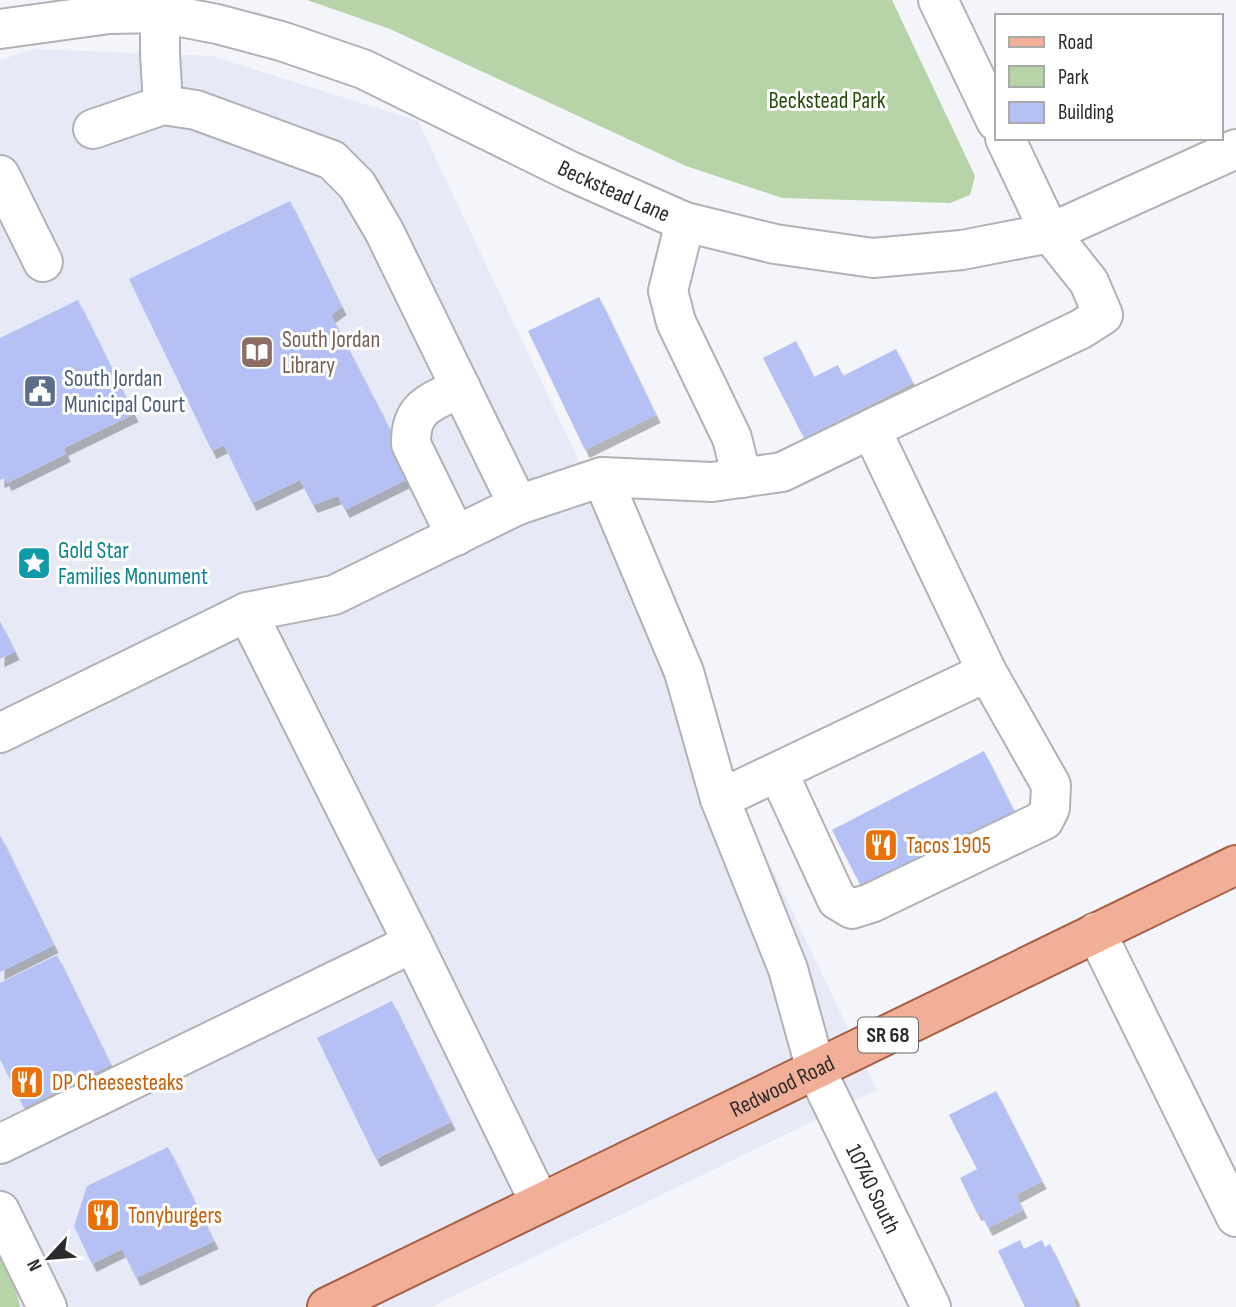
<svg xmlns="http://www.w3.org/2000/svg" width="1236" height="1307" font-family="'Sofia Sans Condensed',sans-serif">
  <style>
    .built { fill: #e7eaf6 }
    .green { fill: #b7d4a8 }
    .building { fill: #b5c1f4; filter: url(#shadow) }
    .lines { fill: none; stroke-linecap: round; stroke-linejoin: round }
    .minor-casing { stroke: #b1b2b6; stroke-width: 42 }
    .major-casing { stroke: #a65e45; stroke-width: 42 }
    .minor { stroke: #fff; stroke-width: 38 }
    .major { stroke: #f2af97; stroke-width: 38 }
    .labels { text-anchor: middle; stroke-width: 6; stroke-linejoin: round; paint-order: stroke }
    .shield { fill: #fff; stroke: #6b6b6c; stroke-width: 2 }
    .shield-label { font-size: 21px; font-weight: bold; fill: #2b2b2d }
    .park-label { font-size: 23px; fill: #294e0b; stroke: #fff }
    .street-label { font-size: 23px; fill: #2b2b2d; stroke: #fff }
    .education-label { font-size: 23px; fill: #785e54; stroke: #fff; text-anchor: start }
    .service-label { font-size: 23px; fill: #4e5e75; stroke: #fff; text-anchor: start }
    .culture-label { font-size: 23px; fill: #0d838f; stroke: #fff; text-anchor: start }
    .food-label { font-size: 23px; fill: #c56008; stroke: #fff; text-anchor: start }
  </style>
  <defs>
    <filter id="shadow"><feDropShadow dx="4.5" dy="8" stdDeviation="0" flood-color="#0004"/></filter>
  </defs>
  <rect width="100%" height="100%" fill="#f4f5fa"/>
  <!-- built -->
  <path class="built" d="M34,49L212,56L418,121L877,1090L431,1307H0V60Z"/>
  <!-- green -->
  <path class="green" d="M307,0H892L975,176L970,195L950,203L782,198L686,166L390,29Z
    M0,1252L14,1281L20,1307H0Z"/>
  <!-- building -->
  <path class="building" d="M290,201L342,307L331,315L414,476L345,510L338,496L313,505L300,480L252,503L224,445L212,451L129,279Z
    M599,297L656,415L585,450L528,331Z
    M78,300L134,414L64,448L66,454L7,483L5,478L0,480V338Z
    M796,341L814,377L838,365L843,376L896,349L913,383L804,438L763,358Z
    M0,621L15,652L0,659Z
    M984,751L1016,815L865,894L832,830Z
    M0,835L54,945L0,972Z
    M57,955L111,1065L24,1108L0,1059V983Z
    M392,1001L451,1122L376,1159L317,1038Z
    M996,1091L1042,1181L1016,1195L1023,1210L988,1228L980,1212L977,1213L960,1178L977,1169L949,1115Z
    M168,1147L214,1241L136,1278L122,1249L92,1264L74,1226L87,1186Z
    M1020,1240L1024,1249L1042,1240L1045,1247L1050,1244L1076,1298L1073,1300L1076,1307H1025L998,1251Z"/>
  <g class="lines">
    <!-- minor casing -->
    <g class="minor-casing">
      <g id="minor">
        <path d="M160,0V54L163,105"/>
        <path d="M938,0L996,121"/>
        <path id="s1" d="M0,29L109,14L160,13L217,24L281,41L363,69L570,171L685,222L775,244L873,258L962,250L1050,233L1236,149"/>
        <path d="M0,175L43,262"/>
        <path d="M685,222L668,291L676,322L732,438L742,478"/>
        <path d="M871,429L1081,329L1103,315L1089,282L1050,233L1005,138"/>
        <path d="M602,477L684,672L720,799"/>
        <path id="s2" d="M518,505L602,477L712,482L782,472L871,429L987,672L720,799L788,969L816,1070L931,1307"/>
        <path d="M456,536L411,444C410,406 432,402 461,388"/>
        <path d="M247,612L413,943"/>
        <path d="M0,733L247,612L334,595L518,505L384,231L357,185L332,160L196,110L163,105L93,129"/>
        <path d="M778,772L837,900L852,909L871,903L1044,820L1050,808L1051,785L987,672"/>
        <path d="M1096,932L1236,1217"/>
        <path d="M0,1144L413,943L540,1203"/>
        <path d="M0,1211L47,1307"/>
      </g>
    </g>
    <!-- major casing -->
    <g class="major-casing">
      <g id="major">
        <path id="s3" d="M327,1307L1236,865"/>
      </g>
    </g>
    <!-- minor -->
    <use href="#minor" class="minor"/>
    <!-- major -->
    <use href="#major" class="major"/>
  </g>
  <!-- icons -->
  <defs>
    <g id="library-square" transform="scale(1.75)"><rect x="-9" y="-9" width="18" height="18" rx="4" fill="#8d6e63" stroke="#fff"/><path d="M-6-4Q-3-5.5-.7-3.5V5Q-3 3-6 4ZM6-4Q3-5.5 .7-3.5V5Q3 3 6 4Z" fill="#fff"/></g>
    <g id="civic-square" transform="scale(1.75)"><rect x="-9" y="-9" width="18" height="18" rx="4" fill="#5c6f8a" stroke="#fff"/><path d="M-.6-6.5H3V-4.5H.6V-3L4-1V1h2V6H-6V1h2V-1L-.6-3ZM-1.2 2.5V6h2.4V2.5Z" fill="#fff"/></g>
    <g id="sight-square" transform="scale(1.75)"><rect x="-9" y="-9" width="18" height="18" rx="4" fill="#0f9aa8" stroke="#fff"/><path d="M0-6L1.8-2.2L6-1.7L2.9 1.2L3.7 5.4L0 3.3L-3.7 5.4L-2.9 1.2L-6-1.7L-1.8-2.2Z" fill="#fff"/></g>
    <g id="restaurant-square" transform="scale(1.75)"><rect x="-9" y="-9" width="18" height="18" rx="4" fill="#e8710a" stroke="#fff"/><path d="M-5-6h1v4h1v-4h1v4h1v-4h1v5L-1.5 .5V6h-2V.5L-5-1ZM5-6V6H3V1.5H1.5Q1.5-4 5-6Z" fill="#fff"/></g>
  </defs>
  <g fill-rule="evenodd">
    <use href="#library-square" x="257" y="352"/>
    <use href="#civic-square" x="40" y="391"/>
    <use href="#sight-square" x="34" y="563"/>
    <use href="#restaurant-square" x="881" y="845"/>
    <use href="#restaurant-square" x="27" y="1082"/>
    <use href="#restaurant-square" x="103" y="1215"/>
  </g>
  <g class="labels">
    <!-- shield labels -->
    <rect class="shield" x="858" y="1017.5" width="60" height="35" rx="5"/>
    <g class="shield-label">
      <text x="888" y="1042">SR 68</text>
    </g>
    <!-- park labels -->
    <g class="park-label">
      <text x="827" y="108">Beckstead Park</text>
    </g>
    <!-- street labels -->
    <g class="street-label">
      <text dy="8" stroke="none"><textPath href="#s1" startOffset="651">Beckstead Lane</textPath></text>
      <text dy="8" stroke="none"><textPath href="#s3" startOffset="506">Redwood Road</textPath></text>
      <text dy="8" stroke="none"><textPath href="#s2" startOffset="1353">10740 South</textPath></text>
    </g>
    <!-- education labels -->
    <g class="education-label">
      <text x="282" y="347">South Jordan<tspan x="282" dy="26">Library</tspan></text>
    </g>
    <!-- service labels -->
    <g class="service-label">
      <text x="64" y="386">South Jordan<tspan x="64" dy="26">Municipal Court</tspan></text>
    </g>
    <!-- culture labels -->
    <g class="culture-label">
      <text x="58" y="558">Gold Star<tspan x="58" dy="26">Families Monument</tspan></text>
    </g>
    <!-- food labels -->
    <g class="food-label">
      <text x="906" y="853">Tacos 1905</text>
      <text x="52" y="1090">DP Cheesesteaks</text>
      <text x="128" y="1223">Tonyburgers</text>
    </g>
  </g>
  <!-- legend -->
  <rect x="995" y="14" width="228" height="126" fill="#ffffff" stroke="#aaaaab" stroke-width="2"/>
  <rect x="1009" y="37" width="35" height="10" fill="#f2af97" stroke="#aaaaab" stroke-width="2"/>
  <text x="1058" y="49" font-size="21" fill="#2b2b2d">Road</text>
  <rect x="1009" y="66" width="35" height="21" fill="#b7d4a8" stroke="#aaaaab" stroke-width="2"/>
  <text x="1058" y="84" font-size="21" fill="#2b2b2d">Park</text>
  <rect x="1009" y="102" width="35" height="21" fill="#b5c1f4" stroke="#aaaaab" stroke-width="2"/>
  <text x="1058" y="119" font-size="21" fill="#2b2b2d">Building</text>
  <!-- north arrow -->
  <g transform="translate(49 1258) rotate(244)" stroke="#ffffff" stroke-width="5" paint-order="stroke">
  <path d="M0-5L12 26L0 18L-12 26Z" fill="#2b2b2d"/>
  <text y="-10" font-size="19" font-weight="bold" text-anchor="middle" fill="#2b2b2d">N</text>
  </g>
</svg>
